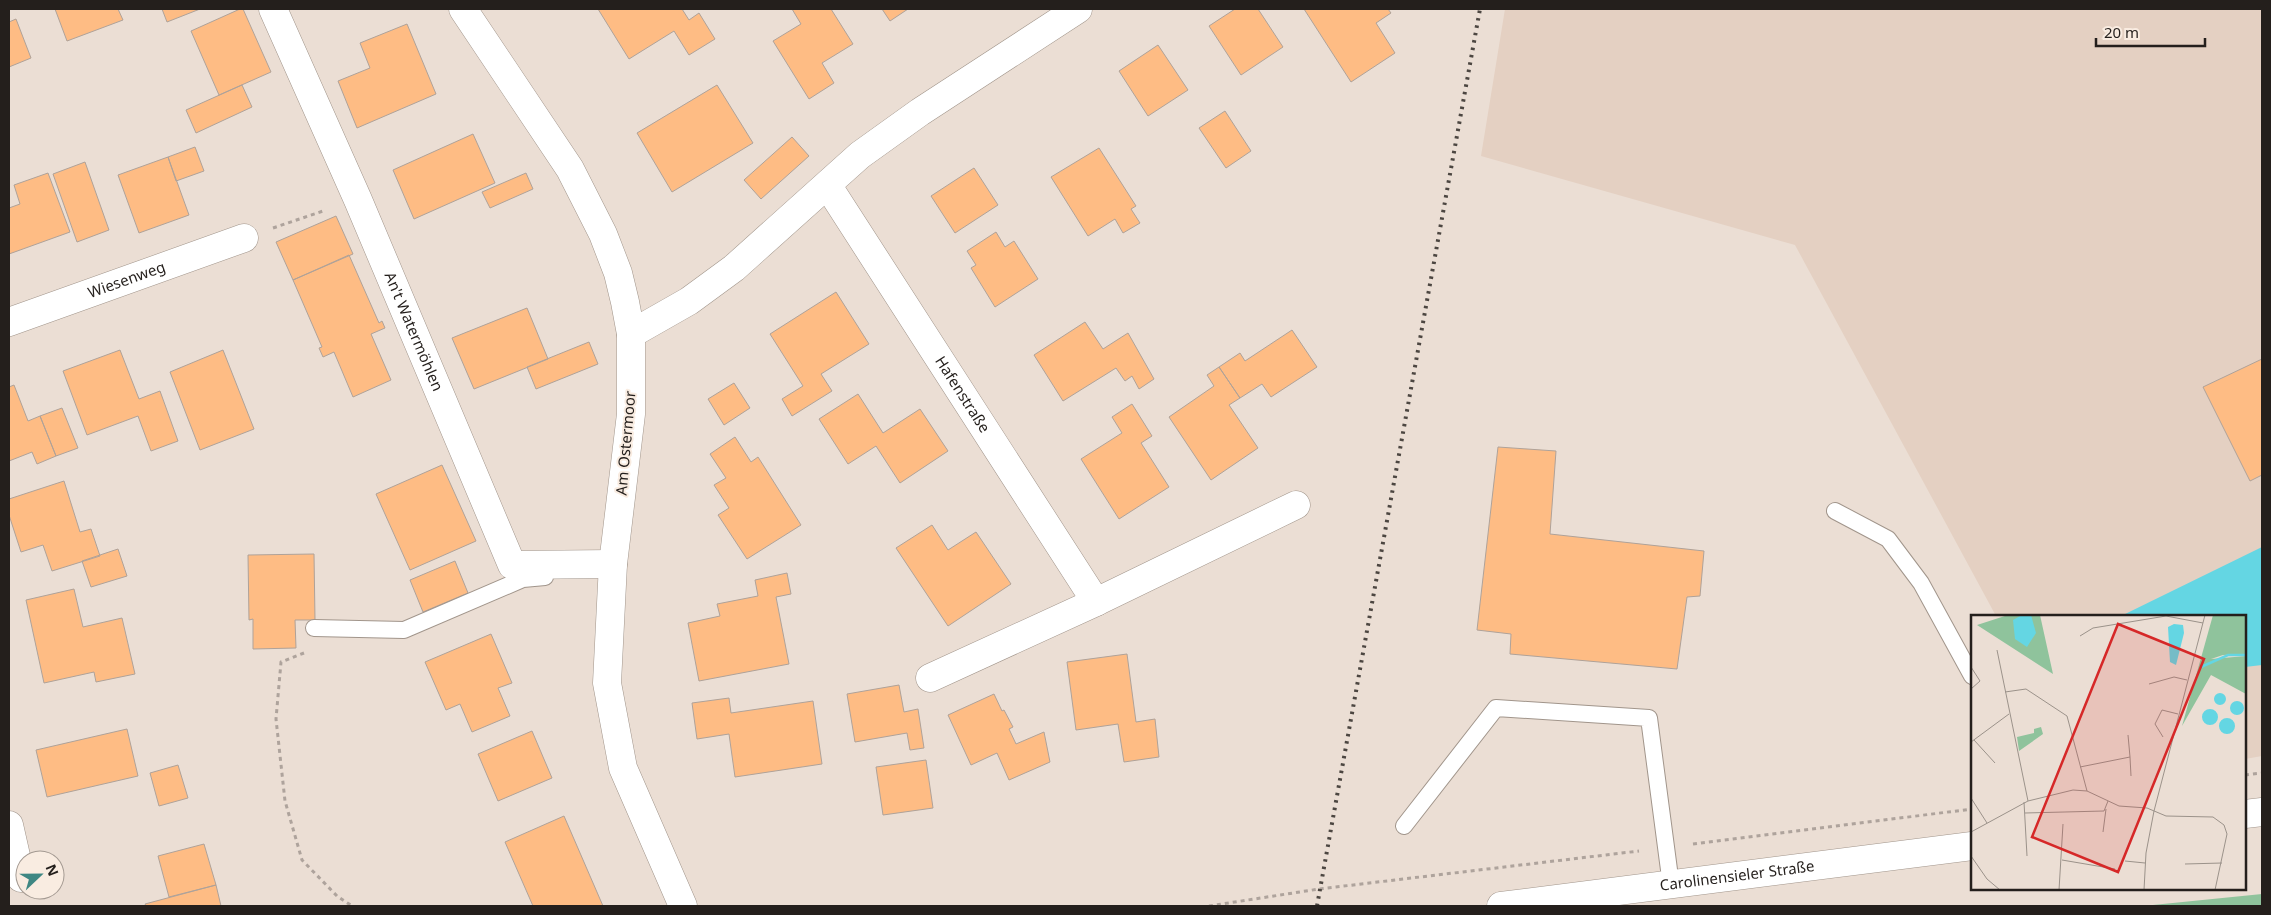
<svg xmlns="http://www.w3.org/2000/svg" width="2271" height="915" font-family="'Noto Sans',sans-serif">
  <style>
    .built { fill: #e4d0c2 }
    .green { fill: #8fc39c }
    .water { fill: #64d6e3 }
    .building { fill: #febc84; stroke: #afa299 }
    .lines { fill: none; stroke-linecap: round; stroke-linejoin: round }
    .service-casing { stroke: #a1958b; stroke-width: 18 }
    .minor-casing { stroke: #a1958b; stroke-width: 29 }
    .tertiary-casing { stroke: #a1958b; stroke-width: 29 }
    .path { stroke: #aea39c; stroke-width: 3; stroke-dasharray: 4 4; stroke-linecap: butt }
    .service { stroke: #fff; stroke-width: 16 }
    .minor { stroke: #fff; stroke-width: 28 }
    .tertiary { stroke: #fff; stroke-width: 28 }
    .rail { stroke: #4c4641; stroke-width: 4; stroke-dasharray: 2.5 5; stroke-linecap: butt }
    .labels { text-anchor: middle; stroke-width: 4; stroke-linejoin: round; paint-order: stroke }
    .street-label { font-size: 15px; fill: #241f1c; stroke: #f9ece1 }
    .inset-river { fill: none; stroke: #64d6e3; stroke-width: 2.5 }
    .inset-road { fill: none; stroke: #9b928a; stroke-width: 1 }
    .view { fill: #d62828; fill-opacity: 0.15; stroke: #d62828; stroke-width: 2.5 }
    .inset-edge { fill: none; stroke: #241f1c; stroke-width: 2.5 }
  </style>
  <rect width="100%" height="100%" fill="#ebded4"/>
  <!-- built -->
  <path class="built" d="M1505,9H2262V756L2245,759V616H1996L1795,245L1481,156Z"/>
  <!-- green -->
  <path class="green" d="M2262,894V906H2143Z"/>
  <!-- water -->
  <path class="water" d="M2262,547V665L2245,667V616H2121Z"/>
  <!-- building -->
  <path class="building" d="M55,9H118L123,20L67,41Z
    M162,9H200L167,22Z
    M240,9H243L271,72L219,95L191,31Z
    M598,9H682L689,20L699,13L715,39L689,55L674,31L629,59Z
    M792,9H831L853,44L822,63L834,83L809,99L773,41L801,24Z
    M882,9H908L890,21Z
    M1235,9H1258L1283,47L1241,75L1209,26Z
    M1304,9H1388L1391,13L1376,23L1395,53L1351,82Z
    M16,19L31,58L9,67V22Z
    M407,24L436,94L357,128L338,81L370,68L360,43Z
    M1158,45L1188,90L1148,116L1119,71Z
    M242,85L252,107L196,133L186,110Z
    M717,85L753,143L672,192L637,133Z
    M1225,111L1251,151L1226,168L1199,128Z
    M473,134L495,183L414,219L393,170Z
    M792,137L809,156L761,199L744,180Z
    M195,147L204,171L176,181L168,157Z
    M1099,148L1136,206L1131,209L1140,223L1123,233L1115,219L1088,236L1051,177Z
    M168,157L189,215L139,233L118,175Z
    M85,162L109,230L77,242L53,174Z
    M974,168L998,205L955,233L931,196Z
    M48,173L70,232L9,254V208L20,204L14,185Z
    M526,173L533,189L490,208L482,192Z
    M336,216L353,254L293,280L276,242Z
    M996,232L1005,247L1014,241L1038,279L995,307L971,268L976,265L967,251Z
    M349,255L379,323L382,321L385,328L371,334L391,380L353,397L334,352L323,357L319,348L322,347L293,280Z
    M836,292L869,344L821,374L832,391L792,416L782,399L803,386L770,334Z
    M527,308L548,359L474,389L452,338Z
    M1085,322L1103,349L1128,333L1154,379L1139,389L1132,376L1125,381L1116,368L1063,401L1034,355Z
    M1292,330L1317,367L1271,397L1262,384L1240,398L1219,367L1240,353L1245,361Z
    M589,342L598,364L536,389L527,367Z
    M120,350L139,399L160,391L178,441L151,451L138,416L87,435L63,371Z
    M223,350L254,429L200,450L170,372Z
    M2262,359V475L2250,481L2203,387Z
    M1219,367L1240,398L1229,405L1258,448L1211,480L1169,417L1214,386L1207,375Z
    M734,383L750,408L724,425L708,399Z
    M14,385L28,421L40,416L56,456L37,464L32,452L9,461V387Z
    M858,394L883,433L920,409L948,451L900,483L876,446L848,464L819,419Z
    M1132,404L1152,436L1141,443L1169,487L1119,519L1081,459L1122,433L1112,417Z
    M62,408L78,448L56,456L40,416Z
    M735,437L751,462L758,457L801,525L747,559L718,515L729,508L714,485L726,478L710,454Z
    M1498,447L1556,451L1550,534L1704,551L1700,596L1687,597L1677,669L1510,654L1511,634L1477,630Z
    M442,465L476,541L410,570L376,494Z
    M64,481L80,532L91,529L100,556L52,571L43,545L21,552L9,515V499Z
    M932,525L948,550L976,532L1011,584L948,626L896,548Z
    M118,549L127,576L91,587L82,561Z
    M314,554L315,620H295L296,648L253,649V619L249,620L248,555Z
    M455,561L468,593L423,612L410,580Z
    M787,573L791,594L776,597L789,664L699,681L688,623L720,616L717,604L758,596L755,580Z
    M74,589L83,627L122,618L135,674L96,682L94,672L44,683L26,600Z
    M491,634L512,683L498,688L510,716L472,732L460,704L446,710L425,662Z
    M1127,654L1136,722L1155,719L1159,757L1124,762L1118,724L1076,730L1067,662Z
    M899,685L904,712L918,709L924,748L910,750L907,733L855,742L847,694Z
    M994,694L1002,711L1004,710L1013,727L1009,729L1016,744L1044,732L1050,762L1009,780L997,753L971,765L948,715Z
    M729,698L731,713L813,701L822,764L735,777L729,734L697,739L692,703Z
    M127,729L138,776L47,797L36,750Z
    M532,731L552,778L498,801L478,754Z
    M926,760L933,808L883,815L876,767Z
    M178,765L188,798L159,806L150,773Z
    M564,816L603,906H533L505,842Z
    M204,844L216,885L169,897L158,856Z
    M216,885L221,906H146L145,904Z"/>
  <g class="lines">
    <!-- service casing -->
    <g class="service-casing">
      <path id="service" d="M1835,511L1888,539L1921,583L1972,676
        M314,628L404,630L523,579L545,577
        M1404,826L1496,708L1649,718L1671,885"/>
    </g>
    <!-- minor casing -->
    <g class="minor-casing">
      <g id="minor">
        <path id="s1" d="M273,9L358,200L512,565L613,564"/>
        <path d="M463,9L570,169L603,234L618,273L625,302L631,334V414L613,564L607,683L623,768L683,906"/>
        <path id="s2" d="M828,186L1096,602L1296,505"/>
        <path id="s3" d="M9,322L244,238"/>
        <path d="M631,334L689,301L734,268L860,155L920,112L1078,9"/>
        <path d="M930,678L1096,602"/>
        <path d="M9,825L21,878"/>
      </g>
    </g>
    <!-- tertiary casing -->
    <g class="tertiary-casing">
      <g id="tertiary">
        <path d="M2245,814L2262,812"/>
        <path id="s4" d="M1501,906L1972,846"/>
      </g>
    </g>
    <!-- path -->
    <path class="path" d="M273,228L326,210
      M304,653L281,662L276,719L285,801L302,860L337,896L352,906
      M2245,775L2262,773
      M1693,844L1972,809
      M1209,906L1319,889L1639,851"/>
    <!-- service -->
    <use href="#service" class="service"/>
    <!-- minor -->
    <use href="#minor" class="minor"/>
    <!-- tertiary -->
    <use href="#tertiary" class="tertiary"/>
    <!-- rail -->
    <path class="rail" d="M1317,906L1480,9"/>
  </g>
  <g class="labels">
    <!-- street labels -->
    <g class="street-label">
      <text dy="5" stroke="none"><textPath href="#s3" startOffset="125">Wiesenweg</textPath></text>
      <text dy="5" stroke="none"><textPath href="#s1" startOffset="352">An't Watermöhlen</textPath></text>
      <text dy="5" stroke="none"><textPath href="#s2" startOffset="248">Hafenstraße</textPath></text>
      <text transform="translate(626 443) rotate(-85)" y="5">Am Ostermoor</text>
      <text dy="5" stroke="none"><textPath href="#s4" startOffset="238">Carolinensieler Straße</textPath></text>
    </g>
  </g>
  <!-- overview -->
  <g transform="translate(1971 615)">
    <rect width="275" height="275" fill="#ebded4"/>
    <path d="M37,0H69L82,59L6,10ZM242,0H275V39L252,40L240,44L275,41V79L240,60L211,111ZM70,112L72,119L48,136L46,122L63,118V114Z" fill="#8fc39c"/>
    <path d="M51,0H60L65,18L56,32L44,24L42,5ZM203,9L212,10L213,18L205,50L199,47L197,12ZM243 84a6 6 0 1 1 12 0a6 6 0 1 1-12 0ZM259 93a7 7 0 1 1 14 0a7 7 0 1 1-14 0ZM231 102a8 8 0 1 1 16 0a8 8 0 1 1-16 0ZM248 111a8 8 0 1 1 16 0a8 8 0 1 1-16 0Z" fill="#64d6e3"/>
    <path class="inset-river" d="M230,52L257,40H275"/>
    <path class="inset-road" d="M109,21L122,13L195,1L232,8M26,35L57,186M0,52L9,66L0,74M178,69L203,62L216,65M34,77L55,74L96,101L116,176M192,122L184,109L191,95L207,99M3,125L24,148M0,127L38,99M159,142L160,161M109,152L159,142L157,120M0,183L16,208M53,187L56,241M54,198L133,196L137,186M0,217L57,186L102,175L116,176L148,191L176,193L195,201L242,202L253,210L256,219L244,275M132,217L135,194M0,241L16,264L29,275M91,245L144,254M154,246L174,248M214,249L251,248M88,275L92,209M173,275L175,238L183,196L234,0"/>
    <path class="view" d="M147,9L233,44L147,257L61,222Z"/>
    <rect width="275" height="275" class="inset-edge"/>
  </g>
  <!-- border -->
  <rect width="2271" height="915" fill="none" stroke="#241f1c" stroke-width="20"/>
  <!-- north arrow -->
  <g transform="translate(40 875) rotate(68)"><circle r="24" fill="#f9ece1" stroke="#a49a92"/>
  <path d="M0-4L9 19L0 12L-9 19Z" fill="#3f8783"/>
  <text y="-8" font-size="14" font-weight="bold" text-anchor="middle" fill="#241f1c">N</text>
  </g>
  <!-- scale -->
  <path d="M2096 38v8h109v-8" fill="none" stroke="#241f1c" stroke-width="2.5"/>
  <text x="2104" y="38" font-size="15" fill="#241f1c" stroke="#f9ece1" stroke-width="4" paint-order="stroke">20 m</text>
</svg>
